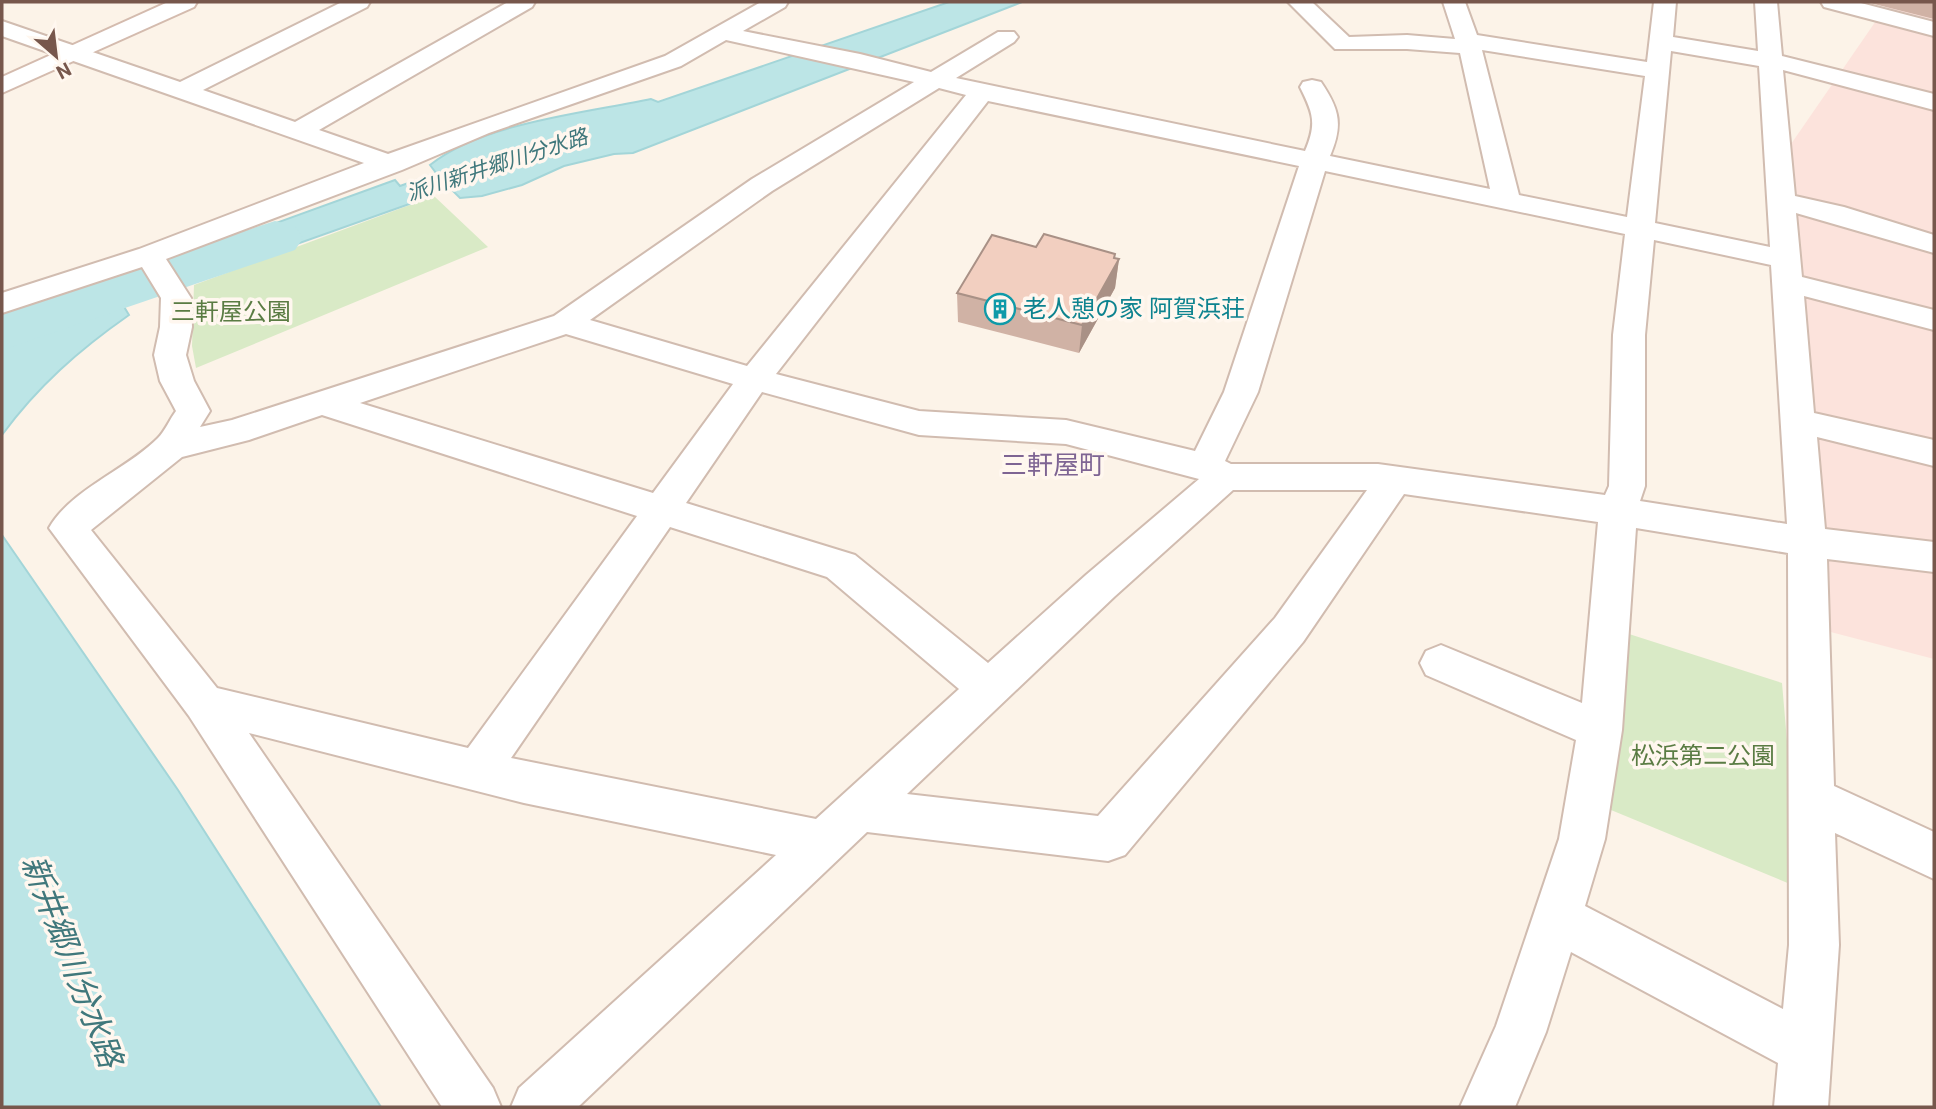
<svg xmlns="http://www.w3.org/2000/svg" width="1936" height="1109" font-family="Roboto,'Noto Sans JP',sans-serif">
  <style>
    .commercial { fill: #fce3dc }
    .green { fill: #d9eac6 }
    .water { fill: #bce5e6; stroke: #a3d5d8; stroke-width: 2 }
    .lines { fill: none; stroke-linecap: round; stroke-linejoin: round }
    .river { fill: #bce5e6; fill-rule: evenodd }
    .street-casing { stroke: #d1bcb0; stroke-width: 4 }
    .secondary-casing { stroke: #d4bbae; stroke-width: 4 }
    .street { fill: #fff; fill-rule: evenodd }
    .secondary { fill: #fff; fill-rule: evenodd }
    .wall { fill: #d0b2a5 }
    .shaded-wall { fill: #a99186 }
    .building { fill: #f2cfc0; stroke: #a99186; stroke-width: 2 }
    .labels { text-anchor: middle; stroke-width: 7; stroke-linejoin: round; paint-order: stroke }
    .far-water-label { font-size: 21px; font-style: italic; fill: #40787c; stroke: #fff7ef }
    .culture-label { font-size: 24px; fill: #0d838f; stroke: #fff7ef; text-anchor: start }
    .park-label { font-size: 24px; fill: #5a7c43; stroke: #fff7ef }
    .neighbourhood-label { font-size: 26px; fill: #7e6493; stroke: #fff7ef }
    .near-water-label { font-size: 32px; font-style: italic; fill: #40787c; stroke: #fff7ef }
  </style>
  <rect width="100%" height="100%" fill="#fcf3e8"/>
  <!-- commercial -->
  <path class="commercial" d="M1889,2H1934V659L1823,630L1789,147Z"/>
  <!-- green -->
  <path class="green" d="M434,196L488,247L196,368L192,346L194,285Z
    M1629,634L1782,683L1793,811L1790,884L1611,810Z"/>
  <!-- water -->
  <path class="water" d="M949,2H1022L633,153L614,154L564,166L522,185L482,196L460,198L446,184L411,197L415,202L187,283L174,260L395,180L400,186L436,173L430,165C482,123 584,113 651,99L658,102Z
    M112,287L129,315C79,350 38,386 2,435V325Z
    M2,535L178,790L381,1107H2Z"/>
  <g class="lines">
    <!-- river -->
    <path class="river" d="M275,221L295,226L303,238L295,250L2,350V310Z"/>
    <!-- street casing -->
    <g class="street-casing">
      <path id="street" d="M342,2H370L367,7L203,90L295,122L508,2H535L532,7L319,130L388,154L665,56L761,2H788L785,7L743,31L860,54L931,72L998,32H1014L1018,37L1014,42L956,78L1305,151C1317,123 1313,113 1300,87L1303,82L1312,80L1321,82C1340,110 1343,125 1330,156L1490,189L1460,53L1407,49H1335L1288,2H1312L1349,37L1407,35L1455,39L1443,2H1465L1477,35L1647,62L1654,2H1676L1673,37L1758,51L1755,2H1777L1782,56L1934,94V110L1783,70L1795,196L1844,207L1934,235V253L1796,213L1802,277L1934,310V330L1804,296L1814,413L1934,440V466L1817,437L1825,529L1934,542V572L1827,559L1834,786L1934,832V879L1835,833L1839,945L1828,1107H1774L1778,1063L1571,952L1546,1032L1515,1107H1460L1496,1026L1559,839L1576,740L1426,675L1420,663L1426,651L1441,645L1582,703L1598,522L1404,494L1303,642L1125,855L1108,861L867,832L578,1107H511L519,1088L776,855L524,803L249,733L493,1088L501,1107H442L189,716L49,528C70,490 129,468 158,438C165,431 170,419 176,411L160,381L154,355L160,327L161,298L142,267L2,313V293L139,249L364,163L2,36V21L180,82ZM726,40L914,82L752,179L554,316L232,420L200,427L210,411L194,381L186,355L192,327L191,298L166,259L402,170L489,133L681,66ZM1482,50L1645,76L1627,217L1519,195ZM1671,51L1759,66L1770,247L1655,223ZM939,88L966,95L747,366L590,320L772,191ZM988,101L1299,166L1224,392L1195,451L1066,420L919,411L776,374ZM1325,171L1625,234L1613,335L1609,486L1605,495L1378,464H1231L1225,461L1258,392ZM1654,240L1771,265L1787,524L1640,501L1645,486V335ZM566,334L733,384L653,493L360,403ZM762,392L919,435L1066,444L1199,479L1086,575L988,663L855,555L686,503ZM322,415L637,516L468,748L217,688L91,530L182,457L249,440ZM1233,490H1367L1275,618L1098,816L907,794L1114,597ZM670,527L827,577L959,689L816,819L511,758ZM1636,528L1788,553L1789,945L1783,1009L1585,906L1605,839L1622,730Z
        M1821,2H1857L1934,22V36L1824,7Z"/>
    </g>
    <!-- secondary casing -->
    <g class="secondary-casing">
      <path id="secondary" d="M168,2H197L194,7L2,93V77Z"/>
    </g>
    <!-- street -->
    <use href="#street" class="street"/>
    <!-- secondary -->
    <use href="#secondary" class="secondary"/>
  </g>
  <!-- wall -->
  <path class="wall" d="M1866,2H1934V19Z
    M1036,247L1115,254L1114,259H1119L1115,288L1079,353L958,322L957,293Z"/>
  <!-- shaded-wall -->
  <path class="shaded-wall" d="M1115,254L1113,269L1119,259L1115,288L1079,353L1082,325Z"/>
  <!-- building -->
  <path class="building" d="M1044,234L1115,254L1114,258L1119,259L1082,325L957,293L992,235L1036,247Z"/>
  <!-- icons -->
  <defs>
    <g id="building-ring" transform="scale(1.575)"><circle r="9.5" fill="#fff7ef" stroke="#0f9aa8" stroke-width="1.5"/><path d="M-4-6H4V6H1V3H-1V6H-4ZM-2.5-4.3h1.7v1.8h-1.7ZM.8-4.3h1.7v1.8H.8ZM-2.5-1h1.7V.8h-1.7ZM.8-1h1.7V.8H.8Z" fill="#0f9aa8"/></g>
  </defs>
  <g fill-rule="evenodd">
    <use href="#building-ring" x="1000" y="309"/>
  </g>
  <g class="labels">
    <!-- far-water labels -->
    <g class="far-water-label">
      <text transform="translate(497 165) rotate(-18)" y="7">派川新井郷川分水路</text>
    </g>
    <!-- culture labels -->
    <g class="culture-label">
      <text x="1023" y="317">老人憩の家 阿賀浜荘</text>
    </g>
    <!-- park labels -->
    <g class="park-label">
      <text x="231" y="320">三軒屋公園</text>
      <text x="1703" y="764">松浜第二公園</text>
    </g>
    <!-- neighbourhood labels -->
    <g class="neighbourhood-label">
      <text x="1053" y="474">三軒屋町</text>
    </g>
    <!-- near-water labels -->
    <g class="near-water-label">
      <text transform="translate(72 961) rotate(69)" y="11">新井郷川分水路</text>
    </g>
  </g>
  <!-- border -->
  <rect width="1936" height="1109" fill="none" stroke="#77574c" stroke-width="7"/>
  <!-- north arrow -->
  <g transform="translate(56 56) rotate(152)" stroke="#fff7ef" stroke-width="5" paint-order="stroke">
  <path d="M0-5L12 26L0 18L-12 26Z" fill="#77574c"/>
  <text y="-10" font-size="19" font-weight="bold" text-anchor="middle" fill="#77574c">N</text>
  </g>
</svg>
